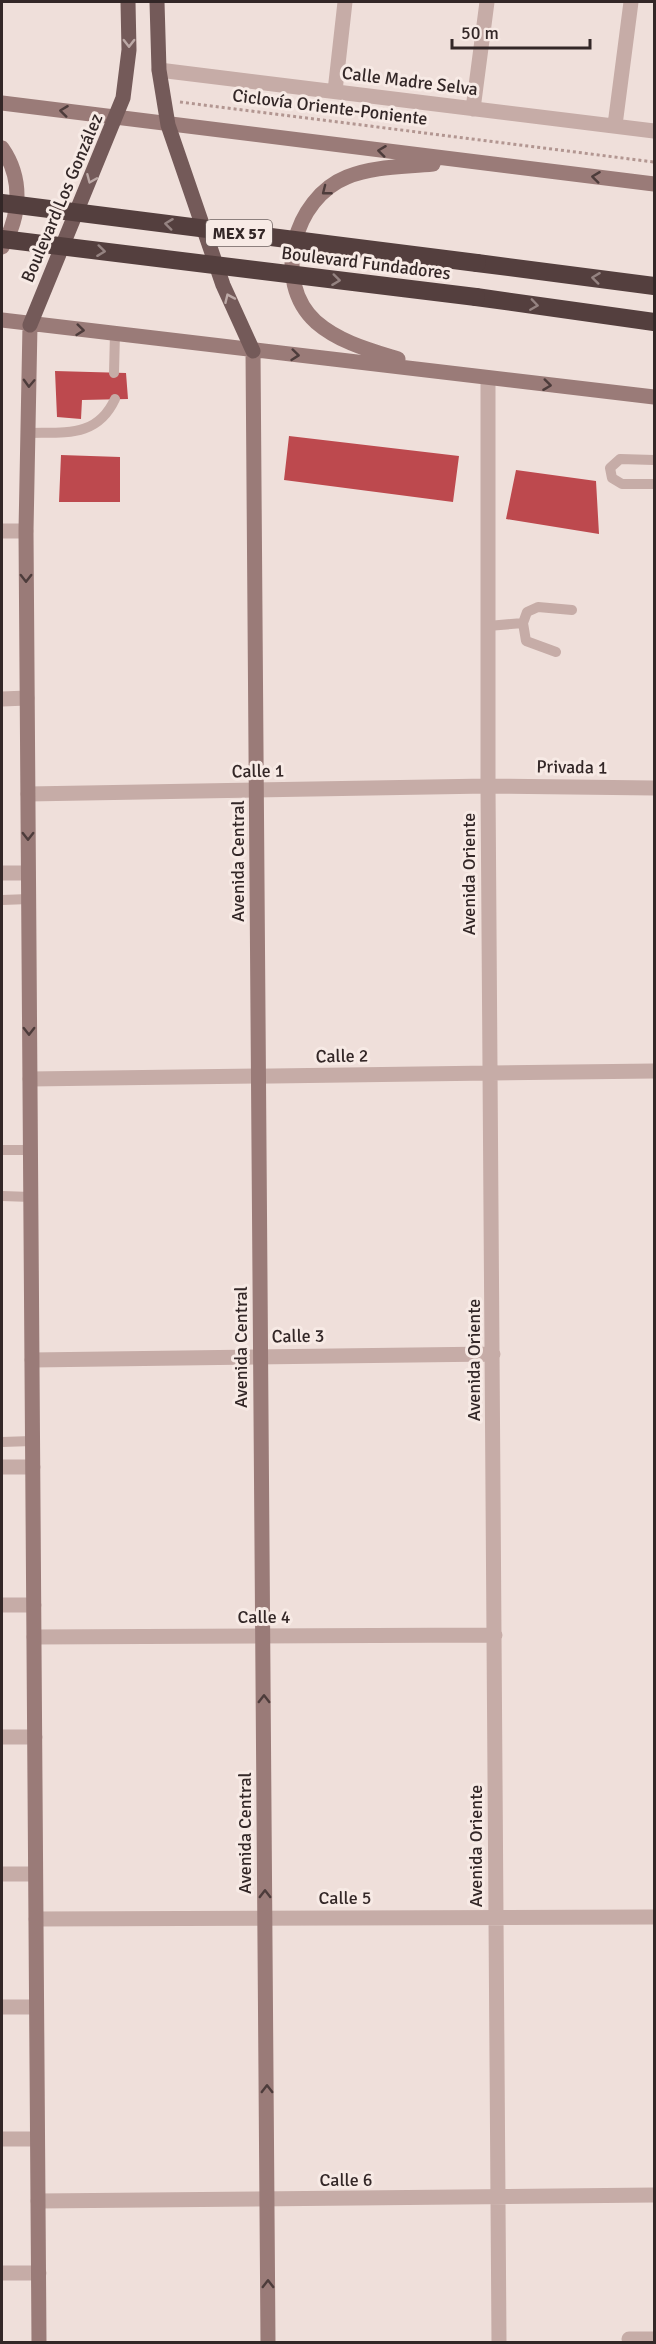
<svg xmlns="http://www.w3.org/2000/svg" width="656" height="2344" font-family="Signika,sans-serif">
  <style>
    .building { fill: #bd494e }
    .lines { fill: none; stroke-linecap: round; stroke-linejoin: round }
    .path { stroke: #b29691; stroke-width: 3; stroke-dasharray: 3 3; stroke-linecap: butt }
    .service { stroke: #c6aca7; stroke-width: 10 }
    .minor { stroke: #c6aca7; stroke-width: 15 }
    .secondary { stroke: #9a7b78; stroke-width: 15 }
    .primary { stroke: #745a59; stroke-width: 15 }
    .motorway { stroke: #543f3e; stroke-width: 18 }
    .motorway-bridge { stroke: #543f3e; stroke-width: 18 }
    .oneway { stroke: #bca9a6 }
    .oneway2 { stroke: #4d3c3b }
    .oneway3 { stroke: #958381 }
    .labels { text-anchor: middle; stroke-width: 6; stroke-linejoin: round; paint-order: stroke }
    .shield { fill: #f7eae5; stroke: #6e6260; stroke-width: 1.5 }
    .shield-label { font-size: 16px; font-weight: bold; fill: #332727 }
    .street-label { font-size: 18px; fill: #332727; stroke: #f7eae5 }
  </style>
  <rect width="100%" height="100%" fill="#efdfda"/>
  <!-- building -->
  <path class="building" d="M55,371L126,373L128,399L82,400L81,419L57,417Z
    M289,436L459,456L453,502L284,480Z
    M61,455L120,457V502H59Z
    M516,470L596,481L599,534L506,519Z"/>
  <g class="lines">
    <!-- path -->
    <path class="path" d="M180,102L654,162"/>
    <!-- service -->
    <path class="service" d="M114,373L115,333
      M28,433C65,432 97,438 115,399
      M654,460L620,459L610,468L612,478L622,484H654
      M488,626L523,623
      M556,652L526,641L523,623L527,612L538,607L572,610
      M2,900L29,899
      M2,1150H30
      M2,1196L31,1197
      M2,1442L32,1441"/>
    <!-- minor -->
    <path class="minor" d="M159,70L654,131
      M335,91L345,2
      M473,109L487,2
      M615,125L631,2
      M488,378V786L499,2342
      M2,531H26
      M2,699L27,698
      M28,794L488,786L654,788
      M2,873H28
      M30,1079L654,1071
      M32,1360L493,1354
      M2,1467H33
      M2,1605H34
      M34,1637L495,1635
      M2,1737H35
      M2,1874H34
      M36,1919L654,1917
      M2,2007H36
      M2,2139H36
      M38,2201L654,2195
      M2,2273H39
      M629,2339H654"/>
    <!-- secondary -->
    <path class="secondary" d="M2,103L654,184
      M2,148C23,178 21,216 2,247
      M2,320L654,397
      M30,325L26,531L39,2342
      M253,351L268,2342
      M398,359C369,350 339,342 316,322C271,281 294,198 347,177C374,166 405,167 433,164"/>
    <!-- primary -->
    <path class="primary" d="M157,2L159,70L168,125L223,285L253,351
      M30,325L123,98L129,50L128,2"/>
    <!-- motorway -->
    <path class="motorway" d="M477,263L654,286
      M476,297L654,322"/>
    <!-- motorway-bridge -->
    <path class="motorway-bridge" d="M2,203L477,263
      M2,239L476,297"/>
  </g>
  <!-- one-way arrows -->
  <defs><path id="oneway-chevron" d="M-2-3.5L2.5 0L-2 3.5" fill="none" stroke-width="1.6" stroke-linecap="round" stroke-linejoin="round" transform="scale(1.5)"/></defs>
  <g class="oneway">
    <use href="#oneway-chevron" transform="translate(129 43) rotate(90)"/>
    <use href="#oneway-chevron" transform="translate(91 179) rotate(113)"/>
    <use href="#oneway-chevron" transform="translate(229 298) rotate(-114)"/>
  </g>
  <g class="oneway2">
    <use href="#oneway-chevron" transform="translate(64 111) rotate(-173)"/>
    <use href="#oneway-chevron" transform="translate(382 151) rotate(-173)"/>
    <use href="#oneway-chevron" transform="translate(596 177) rotate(-173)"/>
    <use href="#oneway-chevron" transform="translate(326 191) rotate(142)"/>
    <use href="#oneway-chevron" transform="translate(80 330) rotate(6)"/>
    <use href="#oneway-chevron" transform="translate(295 355) rotate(6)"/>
    <use href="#oneway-chevron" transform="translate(29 383) rotate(92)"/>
    <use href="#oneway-chevron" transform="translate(547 385) rotate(7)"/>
    <use href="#oneway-chevron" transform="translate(26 578) rotate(90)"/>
    <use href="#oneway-chevron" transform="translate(28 836) rotate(90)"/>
    <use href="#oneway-chevron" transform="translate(29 1031) rotate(90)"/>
    <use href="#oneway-chevron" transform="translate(264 1699) rotate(-90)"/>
    <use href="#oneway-chevron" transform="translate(265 1894) rotate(-90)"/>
    <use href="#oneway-chevron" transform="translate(267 2089) rotate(-90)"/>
    <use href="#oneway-chevron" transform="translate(268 2284) rotate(-90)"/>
  </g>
  <g class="oneway3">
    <use href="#oneway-chevron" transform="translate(169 224) rotate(-173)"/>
    <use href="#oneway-chevron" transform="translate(101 251) rotate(7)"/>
    <use href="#oneway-chevron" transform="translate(596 278) rotate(-173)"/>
    <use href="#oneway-chevron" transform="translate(336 280) rotate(7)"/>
    <use href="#oneway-chevron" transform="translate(534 305) rotate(8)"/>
  </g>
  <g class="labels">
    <!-- shield labels -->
    <rect class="shield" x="206" y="220" width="66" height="26" rx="4.5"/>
    <g class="shield-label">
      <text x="239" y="239">MEX 57</text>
    </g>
    <!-- street labels -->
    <g class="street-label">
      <text transform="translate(410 81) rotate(7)" y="6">Calle Madre Selva</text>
      <text transform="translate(330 107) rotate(7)" y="6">Ciclovía Oriente-Poniente</text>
      <text transform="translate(62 198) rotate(-67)" y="6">Boulevard Los González</text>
      <text transform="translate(366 263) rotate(7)" y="6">Boulevard Fundadores</text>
      <text transform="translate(572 767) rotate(1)" y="6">Privada 1</text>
      <text transform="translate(258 771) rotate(-1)" y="6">Calle 1</text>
      <text transform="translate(238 861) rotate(-90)" y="6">Avenida Central</text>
      <text transform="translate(469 874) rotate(-90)" y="6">Avenida Oriente</text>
      <text transform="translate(342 1056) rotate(-1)" y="6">Calle 2</text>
      <text transform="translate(298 1336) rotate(-1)" y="6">Calle 3</text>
      <text transform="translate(241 1347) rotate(-90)" y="6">Avenida Central</text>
      <text transform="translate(474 1360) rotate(-90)" y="6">Avenida Oriente</text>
      <text x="264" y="1623">Calle 4</text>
      <text transform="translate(245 1833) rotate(-90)" y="6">Avenida Central</text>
      <text transform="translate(476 1846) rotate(-90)" y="6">Avenida Oriente</text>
      <text x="345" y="1904">Calle 5</text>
      <text x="346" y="2186">Calle 6</text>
    </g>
  </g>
  <!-- border -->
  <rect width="656" height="2344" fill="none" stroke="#332727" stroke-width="6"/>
  <!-- scale -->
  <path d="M452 39v9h138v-9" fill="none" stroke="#332727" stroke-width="3"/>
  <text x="461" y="39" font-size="18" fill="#332727" stroke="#f7eae5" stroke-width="4.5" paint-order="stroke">50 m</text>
</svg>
